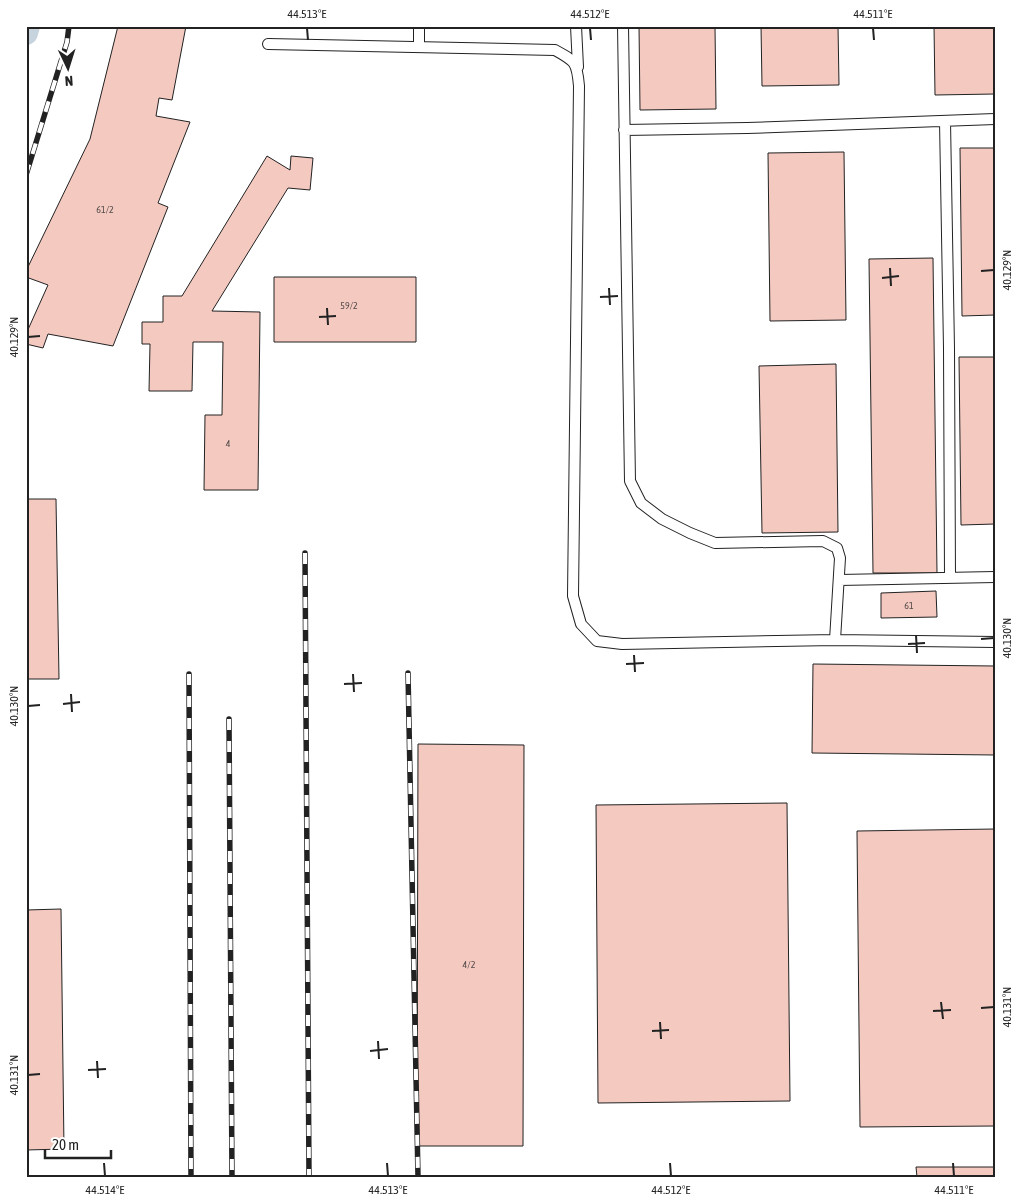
<svg xmlns="http://www.w3.org/2000/svg" width="1021" height="1203" font-family="'Asap Condensed',sans-serif">
  <style>
    .lines { fill: none; stroke-linecap: round; stroke-linejoin: round }
    .canal { stroke: #c7d3dd; stroke-width: 24 }
    .building { fill: #f3c9c0; stroke: #222 }
    .service-casing { stroke: #222; stroke-width: 12 }
    .service { stroke: #fff; stroke-width: 10 }
    .rail-casing { stroke: #222; stroke-width: 5.5 }
    .rail { stroke: #fff; stroke-width: 4; stroke-dasharray: 11; stroke-linecap: butt }
    .ticks { fill: none; stroke: #222; stroke-width: 2 }
    .labels { text-anchor: middle; stroke-width: 4; stroke-linejoin: round; paint-order: stroke }
    .number-label { font-size: 10px; fill: #564c4a }
    .neatline { fill: none; stroke: #222; stroke-width: 2 }
    .ticks-label { font-size: 12px; text-anchor: middle; fill: #222 }
  </style>
  <rect width="100%" height="100%" fill="#fff"/>
  <g class="lines">
    <!-- canal -->
    <path class="canal" d="M26,33L28,26"/>
  </g>
  <!-- building -->
  <path class="building" d="M118,26H186L172,100L159,98L156,116L190,122L158,203L168,207L113,346L48,334L43,348L26,344V334L48,285L26,277V271L90,139Z
    M639,26H715L716,109L640,110Z
    M761,26H838L839,85L762,86Z
    M934,26H995V94L935,95Z
    M960,148H995V315L962,316Z
    M844,152L846,320L770,321L768,153Z
    M267,156L290,170L291,156L313,158L310,190L288,188L212,311L260,312L258,490H204L205,415H222L223,342H193L192,391H149L150,344H142V322H163V296H182Z
    M933,258L937,573H873L869,259Z
    M274,277H416V342H274Z
    M959,357H995V524L961,525Z
    M836,364L838,532L762,533L759,366Z
    M26,499H56L59,679H26Z
    M936,591L937,617L881,618V593Z
    M813,664L995,666V755L812,753Z
    M418,744L524,745L523,1146H417Z
    M787,803L790,1101L598,1103L596,805Z
    M995,829V1126L860,1127L857,831Z
    M61,909L64,1149L26,1150V910Z
    M916,1167H995V1177H917Z"/>
  <g class="lines">
    <!-- service casing -->
    <g class="service-casing">
      <path id="service" d="M419,26V47
        M576,26L578,67
        M623,26L630,481L641,503L662,519L690,533L715,543L823,541L837,548L840,558L835,640
        M268,44L555,50C575,61 577,62 579,86L573,596L581,624L597,641L622,644L835,640L995,642
        M945,121L949,348L950,578
        M624,130L747,128L995,119
        M839,580L995,577"/>
    </g>
    <!-- service -->
    <use href="#service" class="service"/>
    <!-- rail casing -->
    <g class="rail-casing">
      <path id="rail" d="M26,175L67,42L69,26
        M305,553L309,1177
        M408,673L418,1177
        M189,674L191,1177
        M229,719L232,1177"/>
    </g>
    <!-- rail -->
    <use href="#rail" class="rail"/>
  </g>
  <!-- ticks -->
  <path class="ticks" d="M307,28L308,40M590,28L591,40M873,28L874,40M890,268L891,286M981,271L994,270M882,278L899,276M609,288L610,305M600,297L618,296M327,308L328,325M319,317L336,316M28,337L40,336M916,635L917,653M981,639L994,638M908,644L925,643M634,655L635,672M626,664L644,663M353,674L354,692M344,684L362,683M71,694L72,712M63,704L80,702M28,706L40,705M941,1002L943,1019M981,1008L994,1007M933,1011L951,1010M660,1022L661,1039M652,1031L669,1030M378,1041L379,1059M370,1051L388,1049M97,1061L98,1078M88,1070L106,1069M28,1075L40,1074M104,1163L105,1176M387,1163L388,1176M670,1163L671,1176M953,1163L954,1176"/>
  <g class="labels">
    <!-- number labels -->
    <g class="number-label">
      <text x="105" y="213">61/2</text>
      <text x="349" y="309">59/2</text>
      <text x="228" y="447">4</text>
      <text x="909" y="609">61</text>
      <text x="469" y="968">4/2</text>
    </g>
  </g>
  <!-- border -->
  <rect width="1021" height="1203" fill="none" stroke="#ffffff" stroke-width="55"/>
  <!-- north arrow -->
  <g transform="translate(68 68) rotate(176)" stroke="#ffffff" stroke-width="4" paint-order="stroke">
  <path d="M0-4L9 19L0 12L-9 19Z" fill="#222222"/>
  <text y="-8" font-size="14" font-weight="bold" text-anchor="middle" fill="#222222">N</text>
  </g>
  <!-- scale -->
  <path d="M45 1150v8h66v-8" fill="none" stroke="#222222" stroke-width="2.5"/>
  <text x="52" y="1150" font-size="15" fill="#222222" stroke="#ffffff" stroke-width="4" paint-order="stroke">20 m</text>
  <rect x="28" y="28" width="966" height="1148" class="neatline"/>
  <g class="ticks-label">
    <text x="307" y="18">44.513°E</text>
    <text x="590" y="18">44.512°E</text>
    <text x="873" y="18">44.511°E</text>
    <text transform="translate(1007 270) rotate(-90)" y="4">40.129°N</text>
    <text transform="translate(14 337) rotate(-90)" y="4">40.129°N</text>
    <text transform="translate(1007 638) rotate(-90)" y="4">40.130°N</text>
    <text transform="translate(14 706) rotate(-90)" y="4">40.130°N</text>
    <text transform="translate(1007 1007) rotate(-90)" y="4">40.131°N</text>
    <text transform="translate(14 1075) rotate(-90)" y="4">40.131°N</text>
    <text x="105" y="1194">44.514°E</text>
    <text x="388" y="1194">44.513°E</text>
    <text x="671" y="1194">44.512°E</text>
    <text x="954" y="1194">44.511°E</text>
  </g>
</svg>
